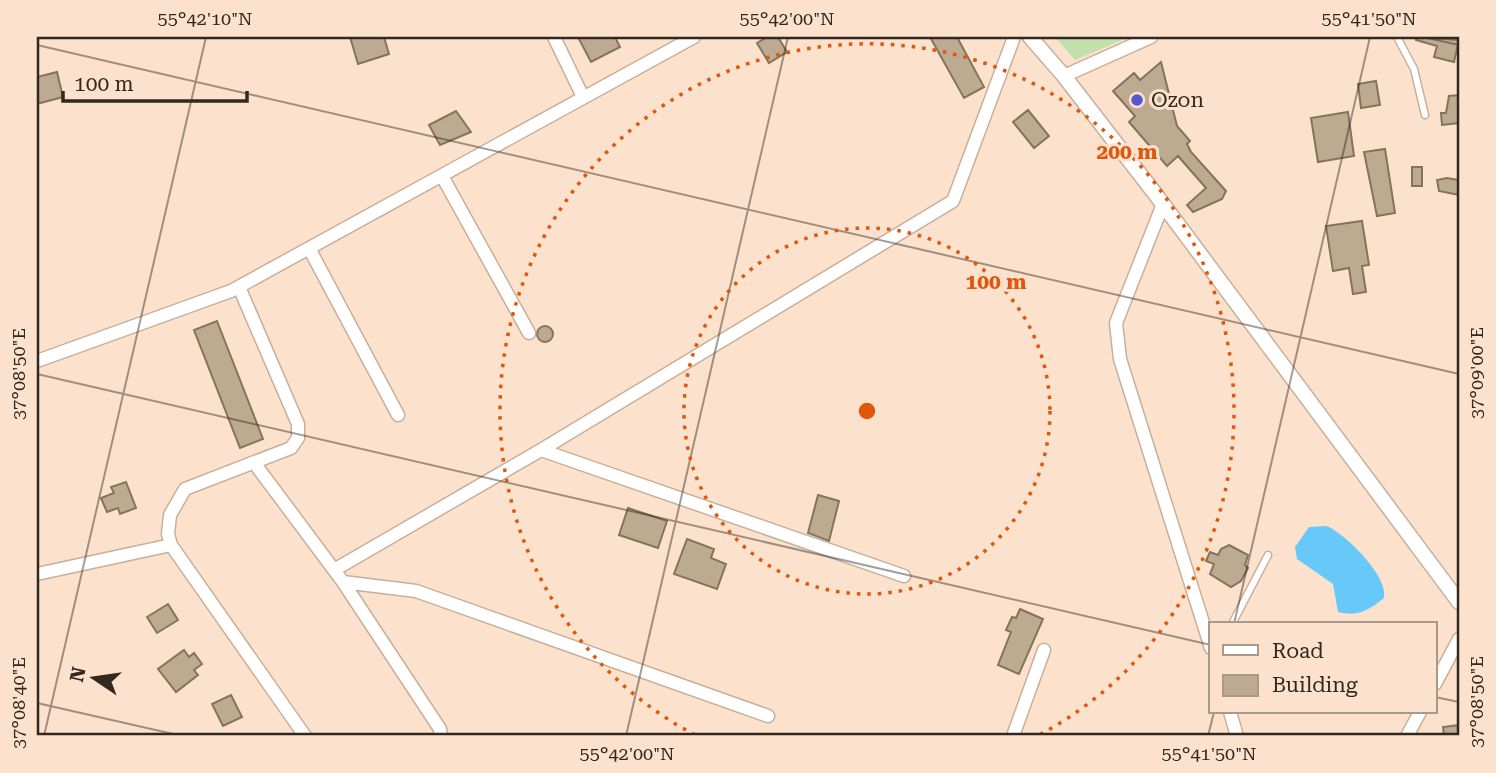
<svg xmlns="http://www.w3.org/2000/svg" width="1496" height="773" font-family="'Roboto Serif',serif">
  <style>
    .green { fill: #c2dfac }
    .water { fill: #66c9fa }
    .building { fill: #bcab91; stroke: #84745b; stroke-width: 2 }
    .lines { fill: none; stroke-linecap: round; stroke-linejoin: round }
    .service-casing { stroke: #c8af9a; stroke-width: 9 }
    .minor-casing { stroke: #c8af9a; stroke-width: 15 }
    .tertiary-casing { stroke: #c8af9a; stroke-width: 17 }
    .service { stroke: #fff; stroke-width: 6 }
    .minor { stroke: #fff; stroke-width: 12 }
    .tertiary { stroke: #fff; stroke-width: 14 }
    .ticks { fill: none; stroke: #322820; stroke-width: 2; stroke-opacity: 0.45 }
    .ring { fill: none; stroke: #df570d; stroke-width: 3.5; stroke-dasharray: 3.5 7 }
    .poi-dot { fill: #5657ce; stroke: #fce2cc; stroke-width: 2.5 }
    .labels { text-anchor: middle; stroke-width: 6; stroke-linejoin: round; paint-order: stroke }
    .poi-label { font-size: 21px; fill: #322820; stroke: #fce2cc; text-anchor: start }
    .centre { fill: #df570d; stroke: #fce2cc; stroke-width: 3.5 }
    .ring-label { font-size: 21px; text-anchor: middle; font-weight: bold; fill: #df570d; stroke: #fce2cc; stroke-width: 6; stroke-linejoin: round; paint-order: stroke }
    .neatline { fill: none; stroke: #322820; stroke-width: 2.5 }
    .ticks-label { font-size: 18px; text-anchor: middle; fill: #322820 }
  </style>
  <rect width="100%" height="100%" fill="#fce2cc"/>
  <!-- green -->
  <path class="green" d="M1055,37H1129L1075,60Z"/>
  <!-- water -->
  <path class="water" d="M1327,526C1345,534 1389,576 1384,598C1369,610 1358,617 1338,612L1333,584L1297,559L1295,547L1309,527Z"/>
  <!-- building -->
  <path class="building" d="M350,37H384L389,54L358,64Z
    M578,37H615L620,47L591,62Z
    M767,37H778L787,52L769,63L757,43Z
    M930,37H957L984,87L964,98Z
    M1416,37L1459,40L1454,62L1434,57L1437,46L1416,40Z
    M1161,62L1177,126L1190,141L1187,144L1191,152L1226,191L1222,199L1193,212L1187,205L1206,188L1178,156L1167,166L1129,122L1135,116L1113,91L1134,73L1140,80Z
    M57,72L63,97L37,104V77Z
    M1376,81L1380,105L1361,108L1358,84Z
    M1459,95V123L1442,125L1441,113H1446L1449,96Z
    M1028,110L1049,136L1034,148L1013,122Z
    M456,111L471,132L440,145L429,125Z
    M1348,112L1354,156L1318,162L1311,118Z
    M1385,149L1395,213L1377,216L1364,152Z
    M1412,167H1422V186H1412Z
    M1447,178L1459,180V195L1439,191L1437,180Z
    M1362,221L1369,265L1362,266L1366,292L1353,294L1349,268L1333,271L1326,226Z
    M217,321L263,439L240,448L194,330Z
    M537 334a8 8 0 1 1 16 0a8 8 0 1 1-16 0Z
    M126,482L136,508L120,514L118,508L107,512L101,498L114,493L111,487Z
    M818,495L839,501L829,541L808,533Z
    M628,508L667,521L658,548L619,535Z
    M687,539L714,549L711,558L726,564L717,589L674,574Z
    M1229,545L1248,555L1245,565L1248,568L1241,581L1231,587L1210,574L1214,564L1206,561L1210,552L1218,555L1221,549Z
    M168,604L178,620L157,633L147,617Z
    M1020,609L1043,619L1019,674L998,665L1011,632L1006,630L1012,617L1016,618Z
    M184,650L189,657L194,653L202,664L194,670L198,675L176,692L158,669Z
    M231,695L242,717L223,726L212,704Z
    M1459,725V736H1444L1443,727Z"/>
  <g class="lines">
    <!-- service casing -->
    <g class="service-casing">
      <path id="service" d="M1397,37L1414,69L1425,115
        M1232,624L1268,555"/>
    </g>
    <!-- minor casing -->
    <g class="minor-casing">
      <path id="minor" d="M554,37L583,97
        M1064,76L1151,37
        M442,176L529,333
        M1163,204L1116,323L1120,359L1211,648
        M310,250L398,415
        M239,287L298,424V438L291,448L185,489L170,515L168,534L171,545L305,736
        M37,361L231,291L694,37
        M541,450L904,576
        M255,464L343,582L440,729L441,736
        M334,570L541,450L953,201L1014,37
        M37,574L171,545
        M343,582L416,591L768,716
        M1435,684L1459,639
        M1230,712L1237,736
        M1013,736L1044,650
        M1407,736L1420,712"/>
    </g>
    <!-- tertiary casing -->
    <g class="tertiary-casing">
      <path id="tertiary" d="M1030,37L1064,76L1156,195L1459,602"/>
    </g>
    <!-- service -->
    <use href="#service" class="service"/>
    <!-- minor -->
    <use href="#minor" class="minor"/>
    <!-- tertiary -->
    <use href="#tertiary" class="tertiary"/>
  </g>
  <!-- ticks -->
  <path class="ticks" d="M1423,37L1459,45M37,45L1459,374M37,374L1211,645M1234,624L1370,37M1435,697L1459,702M37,703L182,736M44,736L206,37M626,736L788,37M1208,736L1214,712"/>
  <!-- distance rings -->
  <g class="ring">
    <circle cx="867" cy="411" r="183"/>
    <path d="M695 735A367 367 0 1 1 1039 735"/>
  </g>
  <!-- markers -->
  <circle class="poi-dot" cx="1137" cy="100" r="7"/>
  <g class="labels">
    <!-- poi labels -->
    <g class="poi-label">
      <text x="1151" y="107">Ozon</text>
    </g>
  </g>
  <circle cx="867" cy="411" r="10" class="centre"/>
  <g class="ring-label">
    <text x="1127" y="159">200 m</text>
    <text x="996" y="289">100 m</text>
  </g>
  <!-- border -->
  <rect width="1496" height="773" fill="none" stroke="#fce2cc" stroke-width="77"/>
  <!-- legend -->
  <rect x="1209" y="622" width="228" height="91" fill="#fce2cc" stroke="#ab9887" stroke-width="2"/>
  <rect x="1223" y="645" width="35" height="10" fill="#ffffff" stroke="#ab9887" stroke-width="2"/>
  <text x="1272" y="658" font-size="21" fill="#322820">Road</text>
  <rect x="1223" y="675" width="35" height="21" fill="#bcab91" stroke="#ab9887" stroke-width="2"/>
  <text x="1272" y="692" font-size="21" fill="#322820">Building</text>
  <!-- north arrow -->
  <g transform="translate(94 678) rotate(283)" stroke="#fce2cc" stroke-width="5" paint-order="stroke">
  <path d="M0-5L12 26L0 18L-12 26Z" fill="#322820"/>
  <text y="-10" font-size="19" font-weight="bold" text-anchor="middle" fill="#322820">N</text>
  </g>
  <!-- scale -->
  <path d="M63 91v10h184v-10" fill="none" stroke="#322820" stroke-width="3.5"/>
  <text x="74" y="91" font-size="21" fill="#322820" stroke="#fce2cc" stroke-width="5" paint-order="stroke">100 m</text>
  <rect x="38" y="38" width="1420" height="696" class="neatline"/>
  <g class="ticks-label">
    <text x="205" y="25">55°42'10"N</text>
    <text x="787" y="25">55°42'00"N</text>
    <text x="1369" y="25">55°41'50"N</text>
    <text transform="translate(1477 373) rotate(-90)" y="6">37°09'00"E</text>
    <text transform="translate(19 374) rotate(-90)" y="6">37°08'50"E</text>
    <text transform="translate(1477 702) rotate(-90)" y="6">37°08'50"E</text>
    <text transform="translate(19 703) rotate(-90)" y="6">37°08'40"E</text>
    <text x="627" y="760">55°42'00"N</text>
    <text x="1209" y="760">55°41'50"N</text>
  </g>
</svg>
